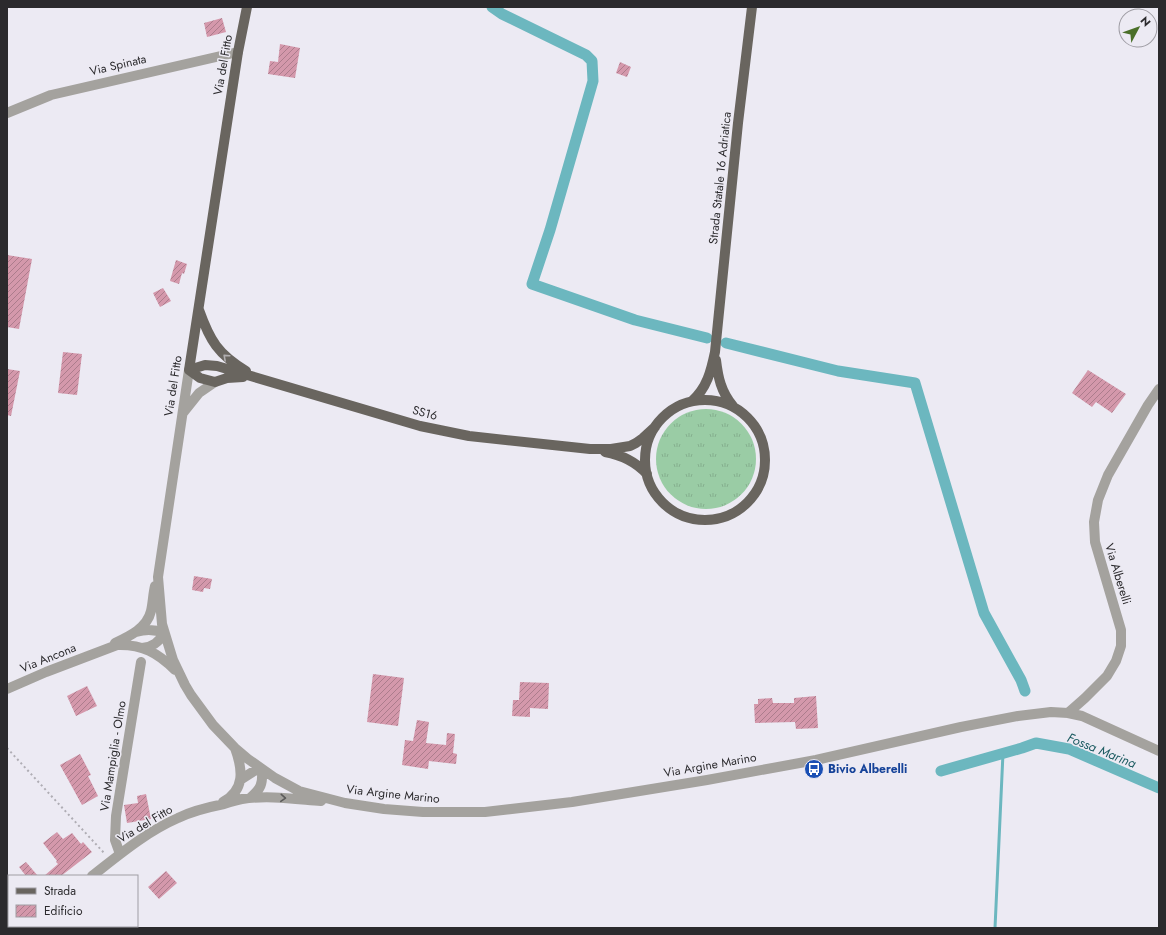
<svg xmlns="http://www.w3.org/2000/svg" width="1166" height="935" font-family="Jost,sans-serif">
  <style>
    .grass { fill: url(#grass-tufts) }
    .lines { fill: none; stroke-linecap: round; stroke-linejoin: round }
    .stream { stroke: #6cb7bf; stroke-width: 3 }
    .canal { stroke: #6cb7bf; stroke-width: 11 }
    .building { fill: url(#building-hatch) }
    .path { stroke: #afadb4; stroke-width: 2; stroke-dasharray: 2 3; stroke-linecap: butt }
    .minor { stroke: #a4a29e; stroke-width: 10 }
    .major { stroke: #69655f; stroke-width: 10 }
    .oneway { stroke: #b1aeb0 }
    .oneway2 { stroke: #5b5a5a }
    .labels { text-anchor: middle; stroke-width: 3; stroke-linejoin: round; paint-order: stroke }
    .street-label { font-size: 12px; fill: #2b2a2d; stroke: #eceaf3 }
    .transit-label { font-size: 12px; font-weight: bold; fill: #164399; stroke: #eceaf3; text-anchor: start }
    .water-label { font-size: 13px; font-style: italic; fill: #1d5c62; stroke: #eceaf3 }
  </style>
  <defs>
    <pattern id="grass-tufts" width="24" height="20" patternUnits="userSpaceOnUse"><rect width="24" height="20" fill="#9acca5"/><path d="M3 7l-1-3M5 7V3M7 7l1-3M15 17l-1-3M17 17v-4M19 17l1-3" fill="none" stroke="#85af8e"/></pattern>
    <pattern id="building-hatch" width="6" height="6" patternUnits="userSpaceOnUse"><rect width="6" height="6" fill="#d498ab"/><path d="M-1 1l2-2M0 6l6-6M5 7l2-2" fill="none" stroke="#ac7c8c"/></pattern>
  </defs>
  <rect width="100%" height="100%" fill="#eceaf3"/>
  <!-- grass -->
  <path class="grass" d="M656 459a50 50 0 1 1 100 0a50 50 0 1 1-100 0Z"/>
  <g class="lines">
    <!-- stream -->
    <path class="stream" d="M995,928L1003,753"/>
    <!-- canal -->
    <path class="canal" d="M492,7L502,14L586,55L592,61L593,81L550,230L532,284L635,320L707,338
      M726,343L838,371L915,383L984,613L1021,680L1025,691
      M941,771L1022,748L1036,743L1069,749L1159,788"/>
  </g>
  <!-- building -->
  <path class="building" d="M222,18L226,32L207,37L204,23Z
    M280,44L300,48L295,78L268,74L270,61L278,62Z
    M620,62L631,67L627,77L616,73Z
    M7,255L32,259L19,329L7,327Z
    M176,260L187,264L184,274L182,273L179,284L170,281Z
    M163,288L171,301L160,307L153,293Z
    M63,352L82,354L77,395L58,393Z
    M7,369L20,371L11,416L7,415Z
    M1088,370L1126,394L1112,413L1096,402L1092,407L1072,393Z
    M194,576L212,579L210,589L204,588L203,592L192,590Z
    M373,674L404,678L398,726L367,722Z
    M520,682L549,683L548,709L530,708V717L512,716L513,700H519Z
    M87,686L97,706L76,716L67,696Z
    M816,696L818,728L796,729L795,722L755,723L754,704H758V699L772,698L773,703H794V698Z
    M417,720L429,722L426,743L446,745L447,733L455,734L453,753L457,754L456,764L429,761L428,769L402,765L405,740L413,741Z
    M80,754L91,775L88,776L98,796L82,805L60,765Z
    M146,794L151,819L127,823L124,805L138,803L137,796Z
    M57,832L63,839L72,833L81,844L83,842L92,852L61,876H44L58,864L56,862L57,861L43,843Z
    M26,862L38,876H26L19,867Z
    M166,871L177,883L159,899L148,887Z"/>
  <g class="lines">
    <!-- path -->
    <path class="path" d="M7,748L105,854"/>
    <!-- minor -->
    <path class="minor" d="M7,113L51,95L238,52
      M189,370L158,577L162,624L173,660L185,685L191,695L213,725L235,748L248,759L275,778L299,791L345,803L384,809L423,812H485L572,802L707,780L816,760L961,727L1018,716L1051,712L1068,713L1082,716L1159,751
      M183,413L199,393L215,382
      M136,632C146,629 154,629 164,633
      M115,643C130,636 147,628 151,611C153,602 153,594 155,586
      M142,648C153,647 159,642 164,633
      M7,689L46,672L117,645C142,644 158,653 175,670
      M1068,713L1085,698L1107,676L1116,661L1121,646V630L1095,542L1094,522L1098,500L1108,475L1148,405L1159,389
      M240,780L254,771L262,769
      M250,798C261,789 263,784 262,769
      M223,802C245,790 243,770 235,748
      M120,854L115,840L116,816L141,662
      M92,876C119,855 146,832 178,818C192,811 209,807 224,804C230,802 236,800 242,799C268,795 295,799 321,801
      M27,928L29,926"/>
    <!-- major -->
    <path class="major" d="M199,310C210,341 218,354 246,371
      M716,360C718,377 721,392 733,406
      M189,370L205,365L217,366L420,426L469,436L590,449H611L630,446L636,443L643,438L655,427
      M189,370L238,52L247,7
      M189,370L200,378L215,382L227,378L243,377
      M645 460a60 60 0 1 1 120 0a60 60 0 1 1-120 0Z
      M692,401C707,388 711,371 715,352L738,123L752,7
      M605,452C622,455 635,461 647,474"/>
  </g>
  <!-- one-way arrows -->
  <defs><path id="oneway-chevron" d="M-2-3.5L2.5 0L-2 3.5" fill="none" stroke-width="1.6" stroke-linecap="round" stroke-linejoin="round"/></defs>
  <use class="oneway" href="#oneway-chevron" transform="translate(226 357) rotate(-138)"/>
  <use class="oneway2" href="#oneway-chevron" transform="translate(283 798) rotate(4)"/>
  <!-- icons -->
  <defs>
    <g id="bus-disc" transform="scale(1)"><circle r="9.5" fill="#1a4fb4" stroke="#eceaf3"/><path d="M-5-6H5V4H4V6H2V4H-2V6H-4V4H-5ZM-3.5-4V0h7V-4ZM-3.5 1.2v1.5H-2V1.2ZM2 1.2v1.5H3.5V1.2Z" fill="#fff"/></g>
  </defs>
  <g fill-rule="evenodd">
    <use href="#bus-disc" x="814" y="769"/>
  </g>
  <g class="labels">
    <!-- street labels -->
    <g class="street-label">
      <text transform="translate(118 65) rotate(-13)" y="4">Via Spinata</text>
      <text transform="translate(223 65) rotate(-80)" y="4">Via del Fitto</text>
      <text transform="translate(720 178) rotate(-84)" y="4">Strada Statale 16 Adriatica</text>
      <text transform="translate(173 386) rotate(-81)" y="4">Via del Fitto</text>
      <text transform="translate(425 413) rotate(15)" y="4">SS16</text>
      <text transform="translate(1118 574) rotate(73)" y="4">Via Alberelli</text>
      <text transform="translate(48 658) rotate(-22)" y="4">Via Ancona</text>
      <text transform="translate(113 756) rotate(-81)" y="4">Via Mampiglia - Olmo</text>
      <text transform="translate(710 765) rotate(-10)" y="4">Via Argine Marino</text>
      <text transform="translate(393 794) rotate(6)" y="4">Via Argine Marino</text>
      <text transform="translate(145 824) rotate(-31)" y="4">Via del Fitto</text>
    </g>
    <!-- transit labels -->
    <g class="transit-label">
      <text x="828" y="773">Bivio Alberelli</text>
    </g>
    <!-- water labels -->
    <g class="water-label">
      <text transform="translate(1102 750) rotate(22)" y="5">Fossa Marina</text>
    </g>
  </g>
  <!-- border -->
  <rect width="1166" height="935" fill="none" stroke="#2b2a2d" stroke-width="16"/>
  <!-- legend -->
  <rect x="8" y="875" width="130" height="52" fill="#eceaf3" stroke="#9f9da4"/>
  <rect x="16" y="888" width="20" height="6" fill="#69655f" stroke="#9f9da4"/>
  <text x="44" y="895" font-size="12" fill="#2b2a2d">Strada</text>
  <rect x="16" y="905" width="20" height="12" fill="url(#building-hatch)" stroke="#9f9da4"/>
  <text x="44" y="915" font-size="12" fill="#2b2a2d">Edificio</text>
  <!-- north arrow -->
  <g transform="translate(1138 28) rotate(49)"><circle r="19" fill="#eceaf3" stroke="#9f9da4"/>
  <path d="M0-3L7 15L0 10L-7 15Z" fill="#4a6f29"/>
  <text y="-6" font-size="11" font-weight="bold" text-anchor="middle" fill="#2b2a2d">N</text>
  </g>
</svg>
